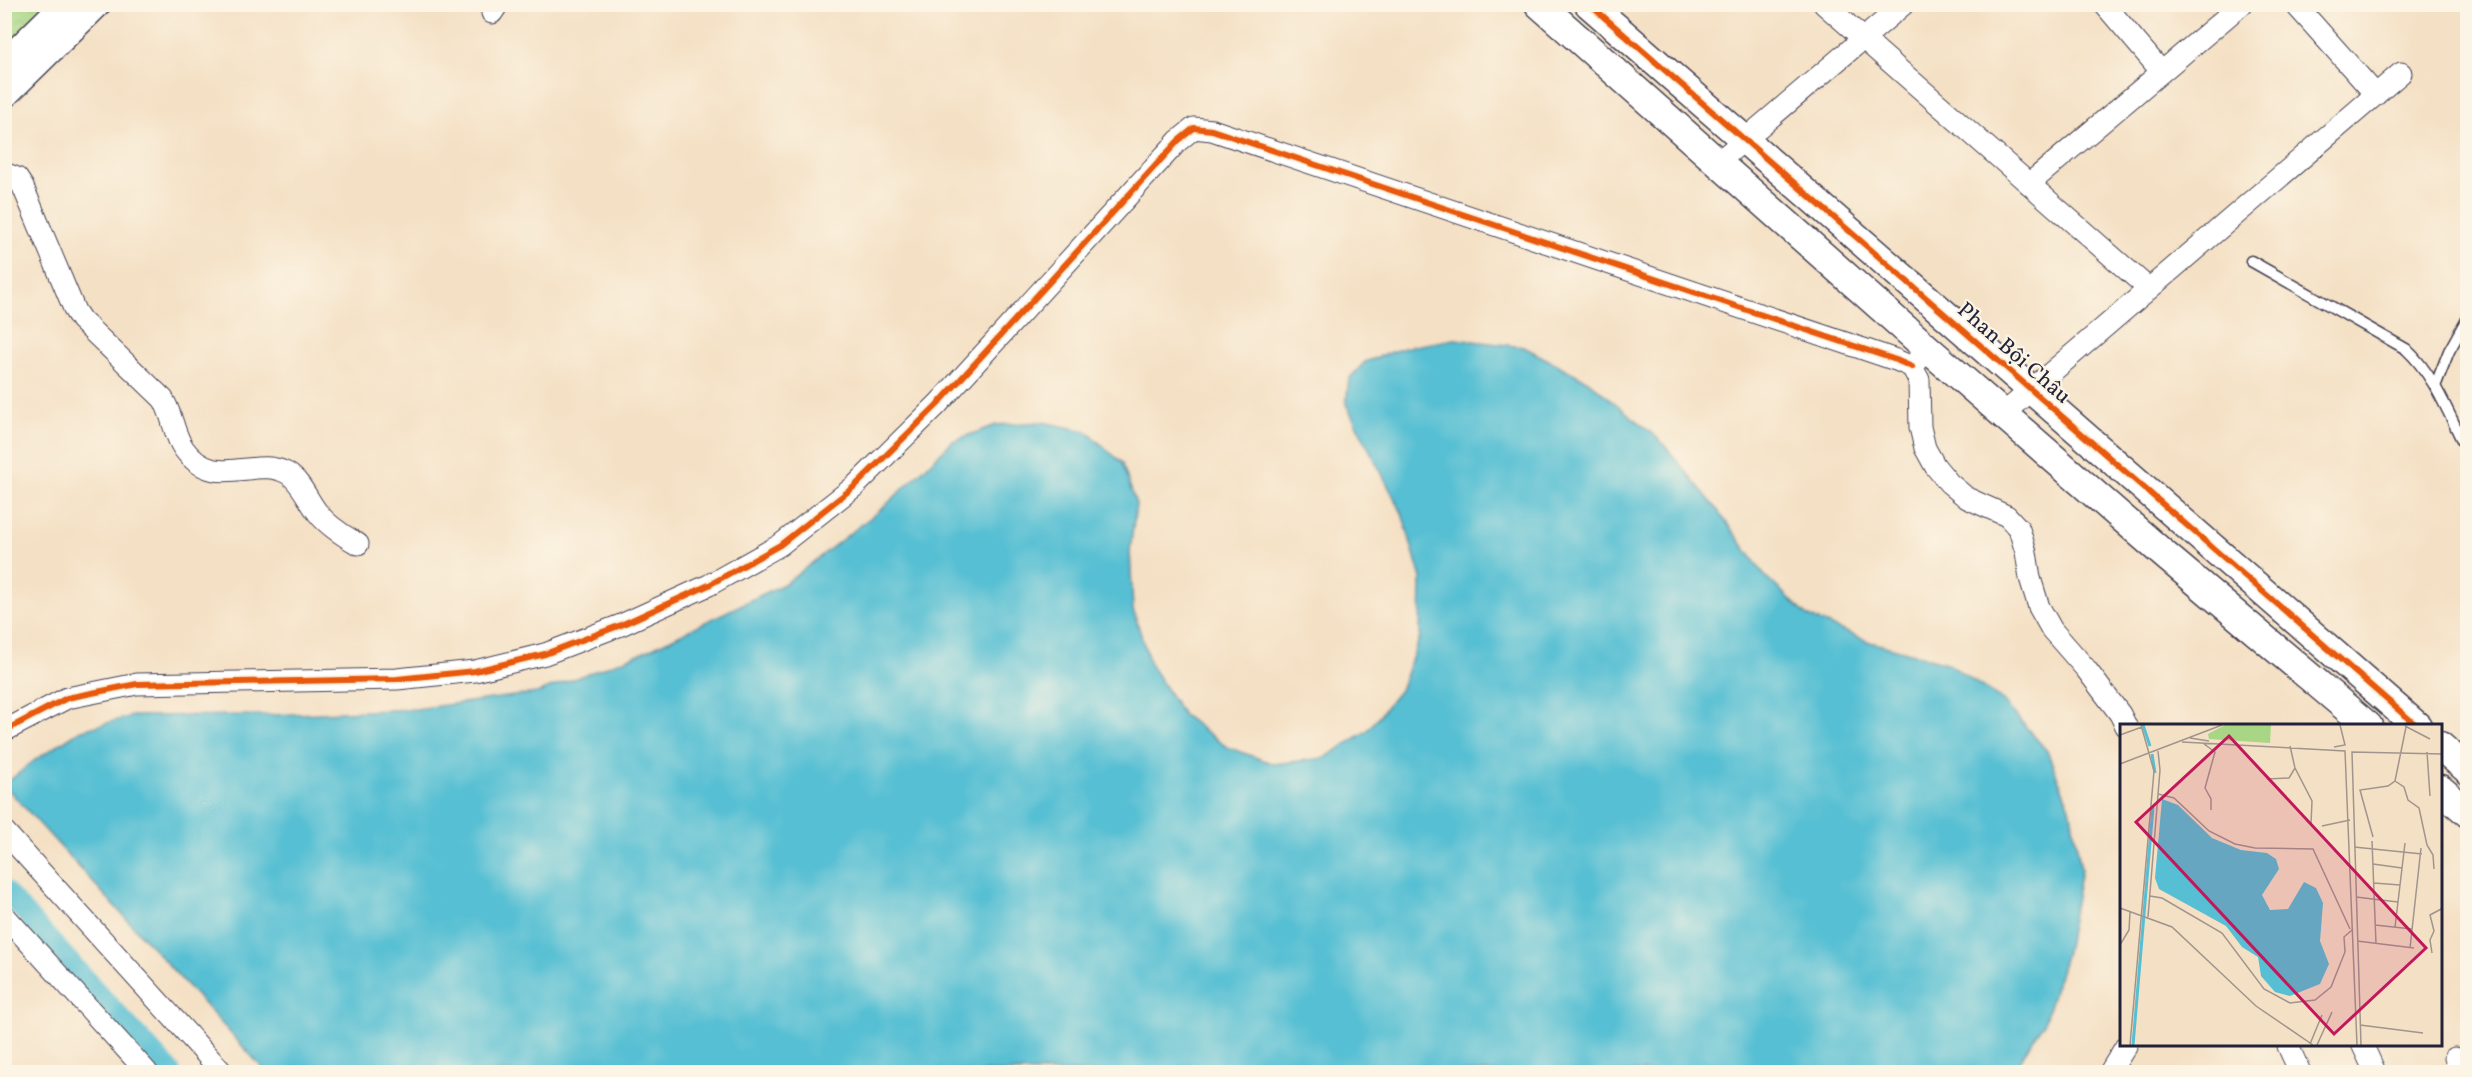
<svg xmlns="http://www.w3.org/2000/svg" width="2472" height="1077" font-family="Vollkorn,serif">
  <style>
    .park { fill: url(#park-crowns); stroke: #657c60; stroke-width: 1.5 }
    .water { fill: #56bfd3; stroke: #3c7087; stroke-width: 1.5 }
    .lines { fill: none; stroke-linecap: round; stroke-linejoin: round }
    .canal { stroke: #56bfd3; stroke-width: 20 }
    .lane-casing { stroke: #423e50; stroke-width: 13 }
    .street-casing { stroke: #423e50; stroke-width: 23 }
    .secondary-casing { stroke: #423e50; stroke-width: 31 }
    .lane { stroke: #fff; stroke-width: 10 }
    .street { stroke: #fff; stroke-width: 21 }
    .secondary { stroke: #fff; stroke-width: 28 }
    .cycleway-casing { stroke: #fcf5e5; stroke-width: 10 }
    .cycleway { stroke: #e8590c; stroke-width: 6 }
    .labels { text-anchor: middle; stroke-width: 4.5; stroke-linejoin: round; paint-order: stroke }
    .street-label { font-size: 22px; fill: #22223b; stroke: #fcf5e5 }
    .inset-river { fill: none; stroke: #56bfd3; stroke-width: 3 }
    .inset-road { fill: none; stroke: #a0948d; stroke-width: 1.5 }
    .view { fill: #c2185b; fill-opacity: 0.15; stroke: #c2185b; stroke-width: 3 }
    .inset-edge { fill: none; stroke: #22223b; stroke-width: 3 }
  </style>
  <defs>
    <pattern id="park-crowns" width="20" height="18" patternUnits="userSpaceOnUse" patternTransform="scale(1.5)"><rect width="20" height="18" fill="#a8d684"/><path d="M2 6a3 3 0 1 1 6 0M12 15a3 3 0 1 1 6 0" fill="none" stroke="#90b773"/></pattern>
  </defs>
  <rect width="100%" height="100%" fill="#fcf5e5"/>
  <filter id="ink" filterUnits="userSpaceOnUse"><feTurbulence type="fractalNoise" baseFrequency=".0167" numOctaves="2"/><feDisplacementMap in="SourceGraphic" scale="12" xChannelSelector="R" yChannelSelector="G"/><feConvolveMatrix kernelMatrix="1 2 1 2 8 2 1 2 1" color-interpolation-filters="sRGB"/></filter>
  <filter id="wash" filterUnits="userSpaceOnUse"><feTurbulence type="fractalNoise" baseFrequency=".008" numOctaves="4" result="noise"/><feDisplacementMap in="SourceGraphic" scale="24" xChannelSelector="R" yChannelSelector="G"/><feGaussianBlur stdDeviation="1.35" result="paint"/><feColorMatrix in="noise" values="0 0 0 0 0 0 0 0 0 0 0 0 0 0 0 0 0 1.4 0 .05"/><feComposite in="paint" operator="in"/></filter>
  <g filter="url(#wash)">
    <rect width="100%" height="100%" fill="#f4e0c4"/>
    <!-- park -->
    <path class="park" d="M5,5H56L5,55Z"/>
    <!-- water -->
    <path class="water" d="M1455,339L1524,347L1588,381L1660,440L1716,508L1765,576L1809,617L1870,642L1947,663L2003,701L2047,751L2070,808L2081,869L2066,952L2044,1023L2012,1072H266L5,786V784L35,760L79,731L132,716L272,715L416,709L537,693L644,652L786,583L884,507L953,441L996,425L1042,422L1086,431L1122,463L1136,504L1130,551L1133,609L1150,664L1183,715L1227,747L1274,764L1325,758L1367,731L1400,690L1420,637L1421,578L1402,513L1346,404L1349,379L1365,362L1403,348Z"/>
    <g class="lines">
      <!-- canal -->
      <path class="canal" d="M4,890L171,1072"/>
    </g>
  </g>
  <g filter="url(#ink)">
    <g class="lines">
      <!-- lane casing -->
      <g class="lane-casing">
        <path id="lane" d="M2251,261L2406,349C2436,377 2449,416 2468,452
          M2436,384L2449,351L2468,317"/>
      </g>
      <!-- street casing -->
      <g class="street-casing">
        <path id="street" d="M1824,4L2149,289
          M2104,4L2161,71
          M2295,4L2376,95
          M492,13L498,4
          M1717,163L1904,4
          M4,173L17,178L23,187L75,311L81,320L163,399C173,415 173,434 184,449C215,492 254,455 287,473C301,481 308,501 318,513C328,526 344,536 358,544
          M2029,184L2242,4
          M1920,358L1912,367L1919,380L1920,427L1925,448L1935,466L1949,483L1967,498L2007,516L2019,529L2026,552L2030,578L2039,607L2052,630L2086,669L2120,714L2126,726
          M2003,414L2401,73
          M4,731L67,698L137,684L397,679L475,671L545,654L621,625L709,585L780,545L855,486L938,404L1178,141L1194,128L1212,130L1896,360L1912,367
          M4,831L222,1072
          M4,915L147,1072
          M2288,1046L2300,1072
          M2363,1046L2375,1072
          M2455,1058L2461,1072
          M2110,1072L2126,1046"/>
      </g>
      <!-- secondary casing -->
      <g class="secondary-casing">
        <path id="secondary" d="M1539,4L1928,349L2166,556L2368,726
          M1589,4L2417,726
          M4,65L66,4
          M4,94L96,4
          M2440,746L2468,770
          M2440,789L2468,813"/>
      </g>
      <!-- lane -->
      <use href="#lane" class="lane"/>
      <!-- street -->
      <use href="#street" class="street"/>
      <!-- secondary -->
      <use href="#secondary" class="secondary"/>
      <!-- cycleway casing -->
      <g class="cycleway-casing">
        <path id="cycleway" d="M1589,4L2417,726
          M4,731L67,698L137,684L397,679L475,671L545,654L621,625L709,585L780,545L855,486L938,404L1178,141L1194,128L1212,130L1896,360L1912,367"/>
      </g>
      <!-- cycleway -->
      <use href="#cycleway" class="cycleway"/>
    </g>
  </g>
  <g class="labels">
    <!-- street labels -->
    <g class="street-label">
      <text transform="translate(2015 352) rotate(41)" y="8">Phan Bội Châu</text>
    </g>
  </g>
  <!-- overview -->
  <g transform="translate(2120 724)">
    <rect width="322" height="322" fill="#f4e0c4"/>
    <path d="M105,1H151L150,19L89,15L88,10Z" fill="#a8d684"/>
    <path d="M42,75L58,81L92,114L121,126L147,129L156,135L159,145L142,171L150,186L168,185L184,158L196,164L203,179L200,217L209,240L200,260L170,272L155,268L141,252L138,233L122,223L106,202L39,165L35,154Z" fill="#56bfd3"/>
    <path class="inset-river" d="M23,1L30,22M32,30L35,49M13,321L33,83"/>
    <path class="inset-road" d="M285,2L310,15M0,11L22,3M70,14L89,17M62,18L225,27L237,321M84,20L95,28L85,64L91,75V86M170,22L175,44L192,77L191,100M214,23L225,21L220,1M307,28L310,72M0,40L102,1M147,55L169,54L175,44M275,57L284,63L288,76L299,84L307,121L313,131L314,145M38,70L54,74L89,107L115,120L135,124L193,125L230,205M202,102L230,96M253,113L240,66L268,62L275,57L286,3M252,117L256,220M234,123L302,130M253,140L282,144M254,159L280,161M30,172L42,174L102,209L144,265L170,279L195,276L211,263L225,228L224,213L233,205M236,173L278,178M0,184L52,203L136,282L193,321M28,193L40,46L38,27M255,201L292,205M275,203L285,119M237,217L294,224M0,221L9,206L10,188M290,224L301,124M312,229L310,216L314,207L310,191L323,184M240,301L303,309M190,320L202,291M10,321L34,47L21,1M197,321L212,288M241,321L232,28L323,30"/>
    <path class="view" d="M109,12L306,224L214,310L16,98Z"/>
    <rect width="322" height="322" class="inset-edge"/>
  </g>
  <!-- margin -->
  <rect width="2472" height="1077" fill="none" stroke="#fcf5e5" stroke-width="24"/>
</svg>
